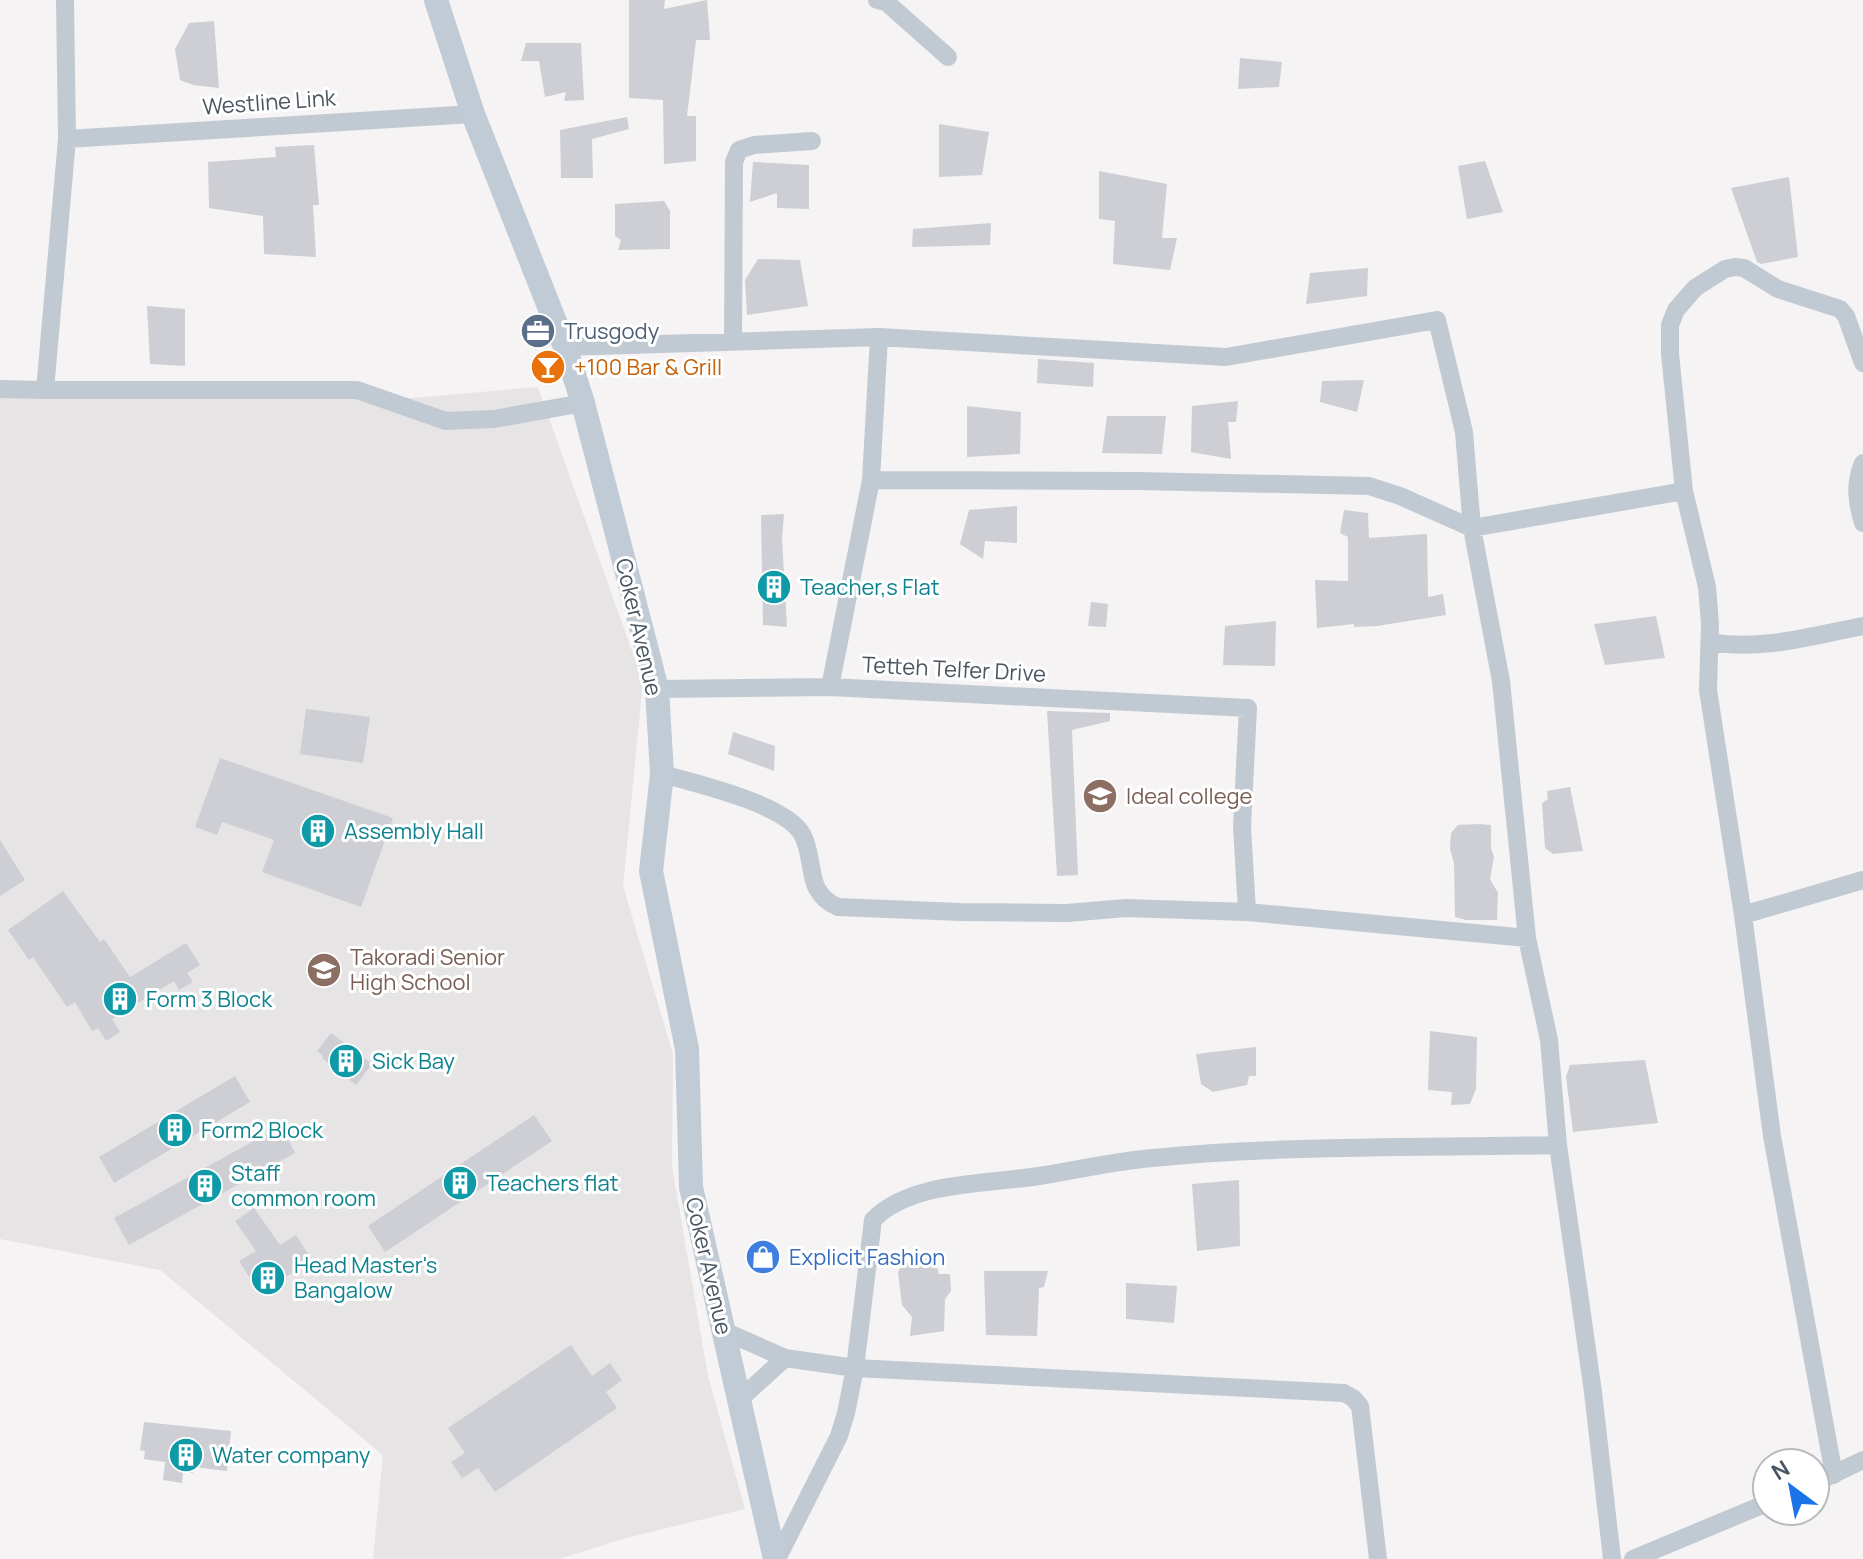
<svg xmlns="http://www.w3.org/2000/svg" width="1863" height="1559" font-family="Manrope,sans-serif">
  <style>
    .education { fill: #e6e4e5 }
    .building { fill: #cdcfd5 }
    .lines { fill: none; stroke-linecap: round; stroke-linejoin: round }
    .street { stroke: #c1cad2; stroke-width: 18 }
    .secondary { stroke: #c1cbd6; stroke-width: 24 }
    .labels { text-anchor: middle; stroke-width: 6; stroke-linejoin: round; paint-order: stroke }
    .street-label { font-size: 22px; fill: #4a5661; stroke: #fff }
    .service-label { font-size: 22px; fill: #4e5e75; stroke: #fff; text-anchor: start }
    .food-label { font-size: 22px; fill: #c56008; stroke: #fff; text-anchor: start }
    .culture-label { font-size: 22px; fill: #0d838f; stroke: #fff; text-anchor: start }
    .education-label { font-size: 22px; fill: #785e54; stroke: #fff; text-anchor: start }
    .shop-label { font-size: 22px; fill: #366cbe; stroke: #fff; text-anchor: start }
  </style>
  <rect width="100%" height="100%" fill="#f5f3f3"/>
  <!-- education -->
  <path class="education" d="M538,387L643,682L623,886L673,1054L672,1166L708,1376L745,1509L626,1538L559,1559H373L383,1455L160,1270L0,1239V398H411Z"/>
  <!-- building -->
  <path class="building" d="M629,0H665L664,9L707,0L710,40H696L687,116H696V161L664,164L663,100L629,98Z
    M214,21L219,88L193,85L180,80L175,49L189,23Z
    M526,43H581L584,100L564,101L566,92L545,97L539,61H521Z
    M1240,58L1282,62L1279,87L1238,89Z
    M627,117L629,129L592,139L593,178H561L560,130Z
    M939,124L989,132L982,175L939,177Z
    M314,145L319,205H313L316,257L264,254L263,216L209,208L208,162L276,157L275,147Z
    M1485,161L1503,212L1467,219L1458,166Z
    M753,162L809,165V209L777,208V193L750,202Z
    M1099,171L1167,184L1162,238H1177L1170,270L1113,264L1115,221L1099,219Z
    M1789,177L1798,257L1761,264L1757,262L1731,188Z
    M664,201L670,211V249L618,250L621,240L615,236V204Z
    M991,223L990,245L912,247L913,229Z
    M758,259L800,260L808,306L747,315L745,280Z
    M1368,268L1367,296L1306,304L1310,273Z
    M147,306L185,309V366L150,364Z
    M1038,359L1094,363L1093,387L1037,383Z
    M1364,380L1357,412L1320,402L1322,381Z
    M1238,401L1236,422H1228L1231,459L1191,452L1192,406Z
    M967,406L1021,412L1020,454L967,457Z
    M1107,416H1166L1162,454L1102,453Z
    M1017,506V543L985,541L983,559L960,544L969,510Z
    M1344,510L1368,513L1369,538L1427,534L1428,597L1443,594L1446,615L1377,626L1354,627V624L1317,628L1315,580L1348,581V537L1340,533Z
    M784,514L782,538L787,627L763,625L761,515Z
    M1091,602L1108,604L1106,627L1088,626Z
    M1656,616L1665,658L1605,665L1594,624Z
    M1276,621L1275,666L1223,665L1225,626Z
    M306,709L370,717L363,763L300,754Z
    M1047,711L1110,713V721L1072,730L1078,875L1057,876Z
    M733,732L775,746L774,771L728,754Z
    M220,758L393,818L361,907L262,872L274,840L222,822L217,835L195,827Z
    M1570,787L1583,851L1553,854L1545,848L1542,803L1548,799L1547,791Z
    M1479,824L1491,825V848L1494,857L1490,879L1498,893L1497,920H1466L1455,917L1454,863L1450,849L1451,833L1458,825Z
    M0,840L25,880L0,896Z
    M63,891L100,942L104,939L130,977L186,943L200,965L187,973L193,982L179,990L174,981L112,1019L120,1032L106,1041L98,1028L92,1031L75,1002L67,1007L33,957L29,960L8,930Z
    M1430,1031L1477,1037L1476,1089L1470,1104L1451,1105L1452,1092L1428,1090Z
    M331,1033L372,1064L356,1085L322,1058L323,1056L317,1051Z
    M1256,1047V1076H1249L1247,1085L1213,1092L1201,1084L1196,1054Z
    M1645,1060L1658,1123L1573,1132L1566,1077L1570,1065Z
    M235,1076L250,1102L114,1183L99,1157Z
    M534,1115L552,1141L385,1252L368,1226Z
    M281,1126L295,1153L129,1245L114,1218Z
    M1239,1180L1240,1246L1197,1251L1192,1184Z
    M254,1208L280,1245L296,1235L312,1260L260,1294L239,1261L256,1251L235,1221Z
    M934,1257L939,1274H950L951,1291L945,1299L944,1331L910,1336L912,1317L902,1305L898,1272L903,1264Z
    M984,1271H1048L1044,1287L1039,1288L1037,1336L986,1335Z
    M1126,1283L1177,1286L1174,1323L1126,1319Z
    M571,1345L592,1376L610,1363L622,1380L606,1392L617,1408L495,1492L478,1468L462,1478L451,1462L465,1453L448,1428Z
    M144,1422L231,1431L227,1471L193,1467V1473L183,1472L182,1483L163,1480L165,1462L144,1459L145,1451L140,1450Z"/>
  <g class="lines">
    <!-- street -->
    <path class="street" d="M877,0L886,2L948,57
      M67,139L473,114
      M733,342L734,162L739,150L754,145L812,141
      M565,347L879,337L1226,357L1437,320L1464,432L1472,528L1501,681L1527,938L1549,1040L1558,1145L1593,1392L1612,1559
      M0,389L45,390L67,139L65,0
      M45,390H357L446,421L494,419L583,403
      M1863,463C1854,484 1857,503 1863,523
      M871,480L879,337
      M1710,642C1762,651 1811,636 1863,626
      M830,687L871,480L1139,481L1369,486L1400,496L1472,528L1684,491
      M657,689L830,687L1248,708L1242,826L1247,912L1527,938
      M662,774C695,783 785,804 802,834C817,861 803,892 838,907L960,912L1067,913L1126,908L1247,912
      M1743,915L1863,880
      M724,1331L785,1358L855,1368L1344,1393L1353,1398L1360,1406L1378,1559
      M739,1400L785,1358
      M1834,1475L1772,1136L1743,915L1708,690L1710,624L1707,587L1684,491L1670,354V325L1676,310L1695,288L1725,269L1735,267L1744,268L1778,289L1840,309L1846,316L1863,363
      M1815,1483L1863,1460
      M777,1559L839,1436L846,1413L855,1368L873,1220C910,1181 989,1184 1039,1176C1077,1170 1115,1161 1153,1158C1286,1145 1424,1148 1558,1145
      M1633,1559L1767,1503"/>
    <!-- secondary -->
    <path class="secondary" d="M436,0L473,114L565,347L583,403L657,689L662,774L651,871L687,1049L691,1187L775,1559"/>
  </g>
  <!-- icons -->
  <defs>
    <g id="office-disc" transform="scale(1.8)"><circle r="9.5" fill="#5c6f8a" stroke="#fff"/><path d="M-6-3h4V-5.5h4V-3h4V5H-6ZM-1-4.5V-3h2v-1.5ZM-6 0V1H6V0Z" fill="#fff"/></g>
    <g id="bar-disc" transform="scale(1.8)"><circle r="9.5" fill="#e8710a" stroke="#fff"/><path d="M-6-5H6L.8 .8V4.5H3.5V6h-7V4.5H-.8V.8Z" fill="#fff"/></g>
    <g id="building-disc" transform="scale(1.8)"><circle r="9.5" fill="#0f9aa8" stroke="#fff"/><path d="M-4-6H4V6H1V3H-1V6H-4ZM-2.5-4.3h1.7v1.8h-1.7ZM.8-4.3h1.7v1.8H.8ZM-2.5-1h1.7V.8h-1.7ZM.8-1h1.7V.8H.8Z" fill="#fff"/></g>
    <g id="university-disc" transform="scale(1.8)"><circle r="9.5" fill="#8d6e63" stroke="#fff"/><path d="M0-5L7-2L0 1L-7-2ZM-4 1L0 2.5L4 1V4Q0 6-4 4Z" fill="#fff"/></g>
    <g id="school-disc" transform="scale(1.8)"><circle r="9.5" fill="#8d6e63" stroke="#fff"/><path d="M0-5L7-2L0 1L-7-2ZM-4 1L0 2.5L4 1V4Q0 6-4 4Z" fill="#fff"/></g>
    <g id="shop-disc" transform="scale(1.8)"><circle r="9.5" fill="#3f7fe0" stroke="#fff"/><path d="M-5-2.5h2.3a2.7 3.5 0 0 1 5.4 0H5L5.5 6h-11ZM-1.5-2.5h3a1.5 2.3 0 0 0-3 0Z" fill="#fff"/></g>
  </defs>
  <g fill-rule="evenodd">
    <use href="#office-disc" x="538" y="331"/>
    <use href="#bar-disc" x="548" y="367"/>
    <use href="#building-disc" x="774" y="587"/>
    <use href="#university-disc" x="1100" y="796"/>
    <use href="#building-disc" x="318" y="831"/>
    <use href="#school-disc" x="324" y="970"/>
    <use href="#building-disc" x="120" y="999"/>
    <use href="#building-disc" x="346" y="1061"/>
    <use href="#building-disc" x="175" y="1130"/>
    <use href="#building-disc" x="460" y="1183"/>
    <use href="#building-disc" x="205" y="1186"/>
    <use href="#shop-disc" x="763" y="1257"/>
    <use href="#building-disc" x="268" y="1278"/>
    <use href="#building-disc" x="186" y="1455"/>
  </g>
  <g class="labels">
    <!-- street labels -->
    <g class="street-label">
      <text transform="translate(269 102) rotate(-4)" y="8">Westline Link</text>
      <text transform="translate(639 627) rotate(77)" y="8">Coker Avenue</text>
      <text transform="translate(954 669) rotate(3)" y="8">Tetteh Telfer Drive</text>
      <text transform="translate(709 1266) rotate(77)" y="8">Coker Avenue</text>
    </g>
    <!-- service labels -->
    <g class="service-label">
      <text x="564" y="339">Trusgody</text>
    </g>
    <!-- food labels -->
    <g class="food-label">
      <text x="574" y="375">+100 Bar &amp; Grill</text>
    </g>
    <!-- culture labels -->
    <g class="culture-label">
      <text x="800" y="595">Teacher,s Flat</text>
      <text x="344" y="839">Assembly Hall</text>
      <text x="146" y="1007">Form 3 Block</text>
      <text x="372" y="1069">Sick Bay</text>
      <text x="201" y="1138">Form2 Block</text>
      <text x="231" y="1181">Staff<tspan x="231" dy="25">common room</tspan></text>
      <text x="486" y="1191">Teachers flat</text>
      <text x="294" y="1273">Head Master's<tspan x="294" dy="25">Bangalow</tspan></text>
      <text x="212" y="1463">Water company</text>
    </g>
    <!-- education labels -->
    <g class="education-label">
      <text x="1126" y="804">Ideal college</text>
      <text x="350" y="965">Takoradi Senior<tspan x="350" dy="25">High School</tspan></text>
    </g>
    <!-- shop labels -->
    <g class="shop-label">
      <text x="789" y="1265">Explicit Fashion</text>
    </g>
  </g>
  <!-- north arrow -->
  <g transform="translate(1791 1487) rotate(328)"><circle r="38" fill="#ffffff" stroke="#b7bbc0" stroke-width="2"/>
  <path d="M0-6L14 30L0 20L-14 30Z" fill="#1a73e8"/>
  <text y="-12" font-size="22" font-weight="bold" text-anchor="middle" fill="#4a5661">N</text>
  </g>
</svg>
